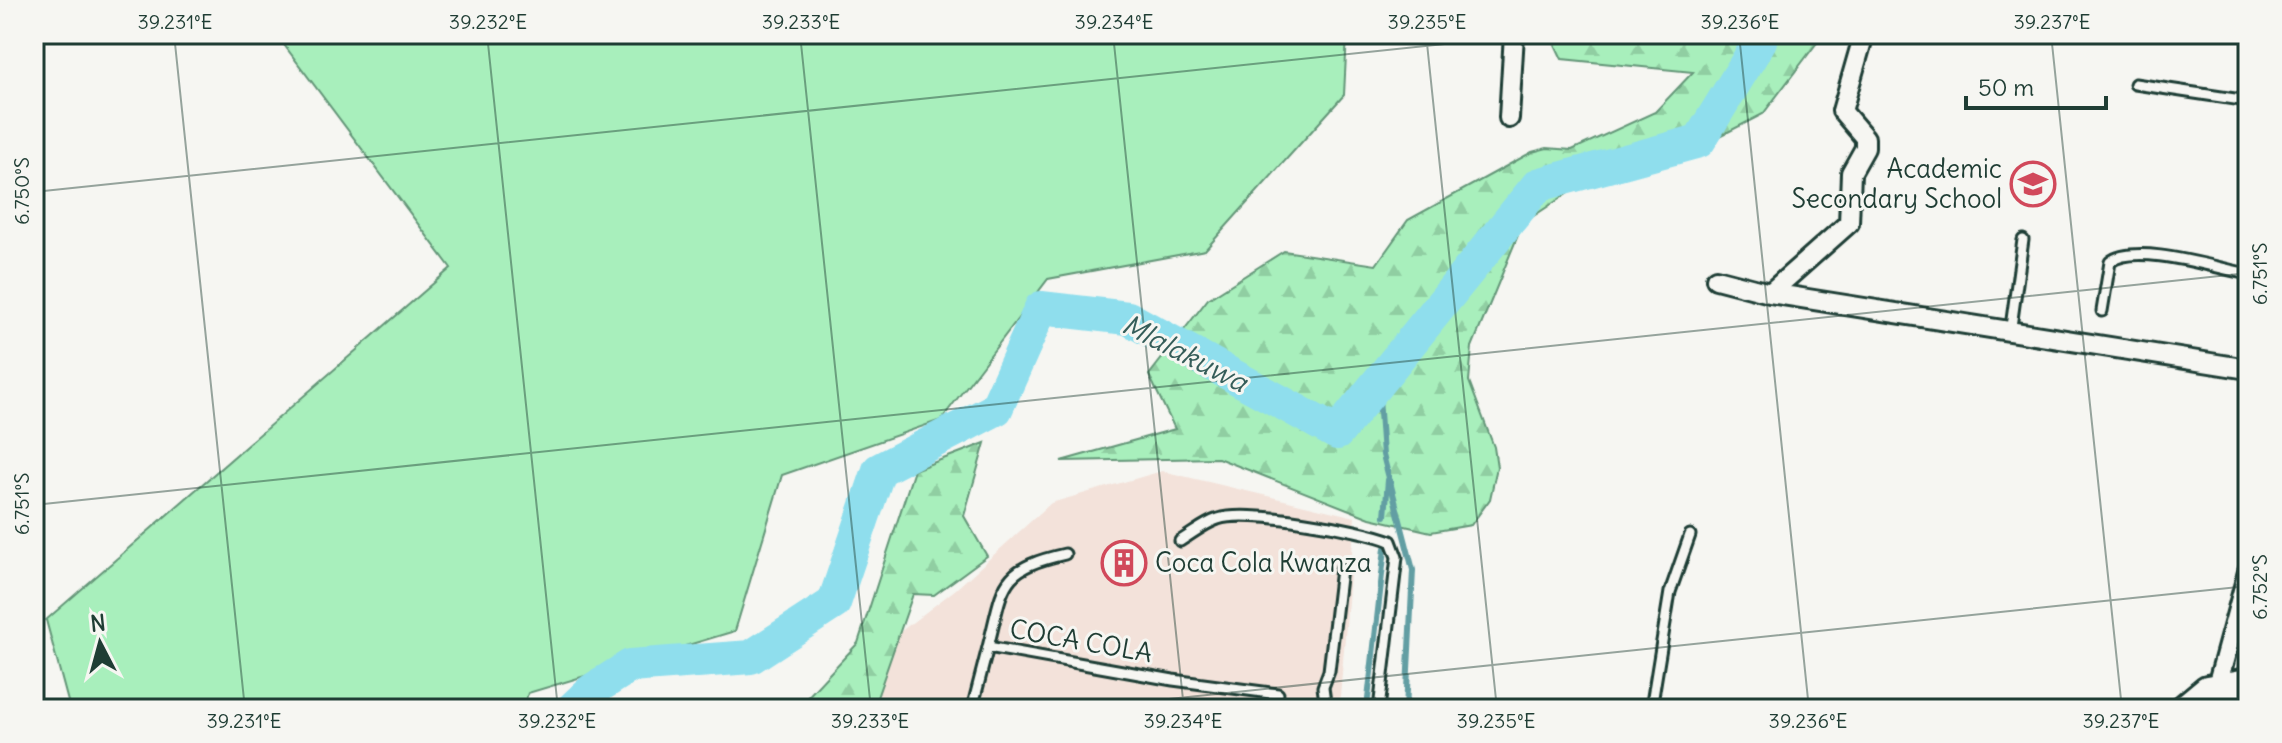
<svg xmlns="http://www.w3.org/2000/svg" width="2282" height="743" font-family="Delius,sans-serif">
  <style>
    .built { fill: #f3e2da }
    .green { fill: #a8efbc; stroke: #649678; stroke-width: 2 }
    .forest { fill: url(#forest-firs); stroke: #649678; stroke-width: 2 }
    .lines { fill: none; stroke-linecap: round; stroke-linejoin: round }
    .stream { stroke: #629ea3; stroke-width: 6 }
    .river { stroke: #8fdeed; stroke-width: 34 }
    .service-casing { stroke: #1f3d34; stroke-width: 15 }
    .minor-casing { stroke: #1f3d34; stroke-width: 24 }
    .secondary-casing { stroke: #1f3d34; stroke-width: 32 }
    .path { stroke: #1f3d34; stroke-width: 3; stroke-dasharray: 6 6; stroke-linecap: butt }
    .service { stroke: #f6f6f2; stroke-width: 9 }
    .minor { stroke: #f6f6f2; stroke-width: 18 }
    .secondary { stroke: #f6f6f2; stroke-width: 26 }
    .ticks { fill: none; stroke: #1f3d34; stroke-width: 2; stroke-opacity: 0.45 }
    .labels { text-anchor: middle; stroke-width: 6; stroke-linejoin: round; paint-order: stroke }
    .poi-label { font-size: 26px; fill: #1f3d34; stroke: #f6f6f2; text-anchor: end }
    .street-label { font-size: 26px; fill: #1f3d34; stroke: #f6f6f2 }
    .water-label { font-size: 28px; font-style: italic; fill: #355d59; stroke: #f6f6f2 }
    .neatline { fill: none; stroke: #1f3d34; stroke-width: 3 }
    .ticks-label { font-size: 20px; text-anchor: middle; fill: #1f3d34 }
  </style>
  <defs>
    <pattern id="forest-firs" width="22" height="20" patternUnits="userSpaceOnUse" patternTransform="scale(2)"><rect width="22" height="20" fill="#a8efbc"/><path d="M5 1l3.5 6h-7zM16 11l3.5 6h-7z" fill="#90cea2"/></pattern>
  </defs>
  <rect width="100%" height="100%" fill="#f6f6f2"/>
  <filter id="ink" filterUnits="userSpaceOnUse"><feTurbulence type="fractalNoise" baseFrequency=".0125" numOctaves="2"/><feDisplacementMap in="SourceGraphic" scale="16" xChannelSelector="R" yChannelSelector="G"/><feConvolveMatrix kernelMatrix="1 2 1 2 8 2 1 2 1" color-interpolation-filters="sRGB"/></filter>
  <g filter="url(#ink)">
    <!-- built -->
    <path class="built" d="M1162,471L1355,517L1339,709H864L887,642L956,589L1051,503Z"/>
    <!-- green -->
    <path class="green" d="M276,34H1347L1344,95L1205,250L1048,279L941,420L782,475L735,631L528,693L523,709H70L46,620L451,268Z"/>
    <!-- forest -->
    <path class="forest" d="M1550,34H1819V40L1763,114L1693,150L1658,155L1613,171L1570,192L1523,223L1472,347L1469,381L1494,447L1497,467L1490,499L1471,525L1431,532L1370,518L1218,458L1061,461L1175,429L1149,375L1208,299L1284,251L1376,265L1408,220L1532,152L1547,148L1572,150L1655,112L1693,72L1562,59Z
      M985,443L964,516L987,556L934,595L913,594L873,709H791L802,703L858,643L914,470Z"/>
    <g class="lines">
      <!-- stream -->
      <path class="stream" d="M1378,383L1383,455L1413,570L1406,709
        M1385,516L1388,480
        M2241,666H2248
        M1368,699L1385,548
        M570,709L591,691
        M2207,709L2217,697"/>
      <!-- river -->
      <path class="river" d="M572,709L591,691L630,666L751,657L834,603L879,470L996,409L1041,308L1128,318L1337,433L1538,185L1699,141L1760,41L1759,34"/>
      <!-- service casing -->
      <g class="service-casing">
        <path id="service" d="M2135,84L2248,101
          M2102,311L2110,262C2135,242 2216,268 2248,274
          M2010,334L2023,240
          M1180,541C1192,534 1205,523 1218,519C1246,509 1362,529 1391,541L1397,557L1379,709
          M988,647C1004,585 998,569 1065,554
          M972,709L988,647L1173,680L1278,694
          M1326,709L1323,687L1329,671L1341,569
          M1651,709L1670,592L1690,535"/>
      </g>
      <!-- minor casing -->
      <g class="minor-casing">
        <path id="minor" d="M1509,118L1514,34
          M1716,279L1770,293L2248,369
          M1770,293L1849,223L1851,173L1865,148V138L1842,111L1864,34
          M2217,686L2248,572"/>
      </g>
      <!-- secondary casing -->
      <g class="secondary-casing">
        <path id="secondary" d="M2183,709L2207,689L2248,682"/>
      </g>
      <!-- path -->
      <path class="path" d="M1291,697L1311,701
        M1338,707L1350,709"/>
      <!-- service -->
      <use href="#service" class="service"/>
      <!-- minor -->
      <use href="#minor" class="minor"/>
      <!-- secondary -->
      <use href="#secondary" class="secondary"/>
    </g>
  </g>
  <!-- ticks -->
  <path class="ticks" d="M174,34L245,709M487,34L558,709M800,34L871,709M1113,34L1184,709M1426,34L1497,709M1739,34L1809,709M2051,34L2122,709M34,192L1540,34M34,505L2248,273M1073,709L2248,586"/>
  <!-- icons -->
  <defs>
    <g id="school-ring" transform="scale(2.3)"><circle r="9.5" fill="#f6f6f2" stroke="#d1495b" stroke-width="1.5"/><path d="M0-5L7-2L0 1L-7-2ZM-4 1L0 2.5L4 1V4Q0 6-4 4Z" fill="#d1495b"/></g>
    <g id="building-ring" transform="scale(2.3)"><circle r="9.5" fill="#f6f6f2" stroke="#d1495b" stroke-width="1.5"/><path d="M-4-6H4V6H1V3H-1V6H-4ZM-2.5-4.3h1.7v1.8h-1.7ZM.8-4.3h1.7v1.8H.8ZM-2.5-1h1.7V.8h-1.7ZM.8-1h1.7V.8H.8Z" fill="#d1495b"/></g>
  </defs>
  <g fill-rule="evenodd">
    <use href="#school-ring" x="2033" y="184"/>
    <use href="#building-ring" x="1124" y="563"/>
  </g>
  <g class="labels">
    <!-- poi labels -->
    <g class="poi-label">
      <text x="2002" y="178">Academic<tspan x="2002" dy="30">Secondary School</tspan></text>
      <text x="1155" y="572" text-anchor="start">Coca Cola Kwanza</text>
    </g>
    <!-- street labels -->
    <g class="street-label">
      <text transform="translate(1081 641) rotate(10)" y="9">COCA COLA</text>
    </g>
    <!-- water labels -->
    <g class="water-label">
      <text transform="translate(1185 353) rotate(27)" y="10">Mlalakuwa</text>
    </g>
  </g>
  <!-- margin -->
  <rect width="2282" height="743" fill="none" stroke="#f6f6f2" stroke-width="88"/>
  <!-- north arrow -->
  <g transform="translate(100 643) rotate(354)" stroke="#f6f6f2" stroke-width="6" paint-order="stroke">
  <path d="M0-6L14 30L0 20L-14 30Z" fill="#1f3d34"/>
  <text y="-12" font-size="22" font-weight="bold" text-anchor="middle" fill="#1f3d34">N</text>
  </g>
  <!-- scale -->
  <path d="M1966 96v12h140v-12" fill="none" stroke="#1f3d34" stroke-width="4"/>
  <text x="1978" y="96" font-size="24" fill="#1f3d34" stroke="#f6f6f2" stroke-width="6" paint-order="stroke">50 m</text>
  <rect x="44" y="44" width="2194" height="655" class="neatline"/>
  <g class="ticks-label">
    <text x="175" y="29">39.231°E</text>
    <text x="488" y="29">39.232°E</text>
    <text x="801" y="29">39.233°E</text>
    <text x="1114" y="29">39.234°E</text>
    <text x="1427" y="29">39.235°E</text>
    <text x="1740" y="29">39.236°E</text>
    <text x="2052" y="29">39.237°E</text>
    <text transform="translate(22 191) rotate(-90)" y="7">6.750°S</text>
    <text transform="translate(2260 274) rotate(-90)" y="7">6.751°S</text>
    <text transform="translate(22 504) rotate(-90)" y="7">6.751°S</text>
    <text transform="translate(2260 587) rotate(-90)" y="7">6.752°S</text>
    <text x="244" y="728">39.231°E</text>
    <text x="557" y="728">39.232°E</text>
    <text x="870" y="728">39.233°E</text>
    <text x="1183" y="728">39.234°E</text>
    <text x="1496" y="728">39.235°E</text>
    <text x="1808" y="728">39.236°E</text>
    <text x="2121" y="728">39.237°E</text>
  </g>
</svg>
